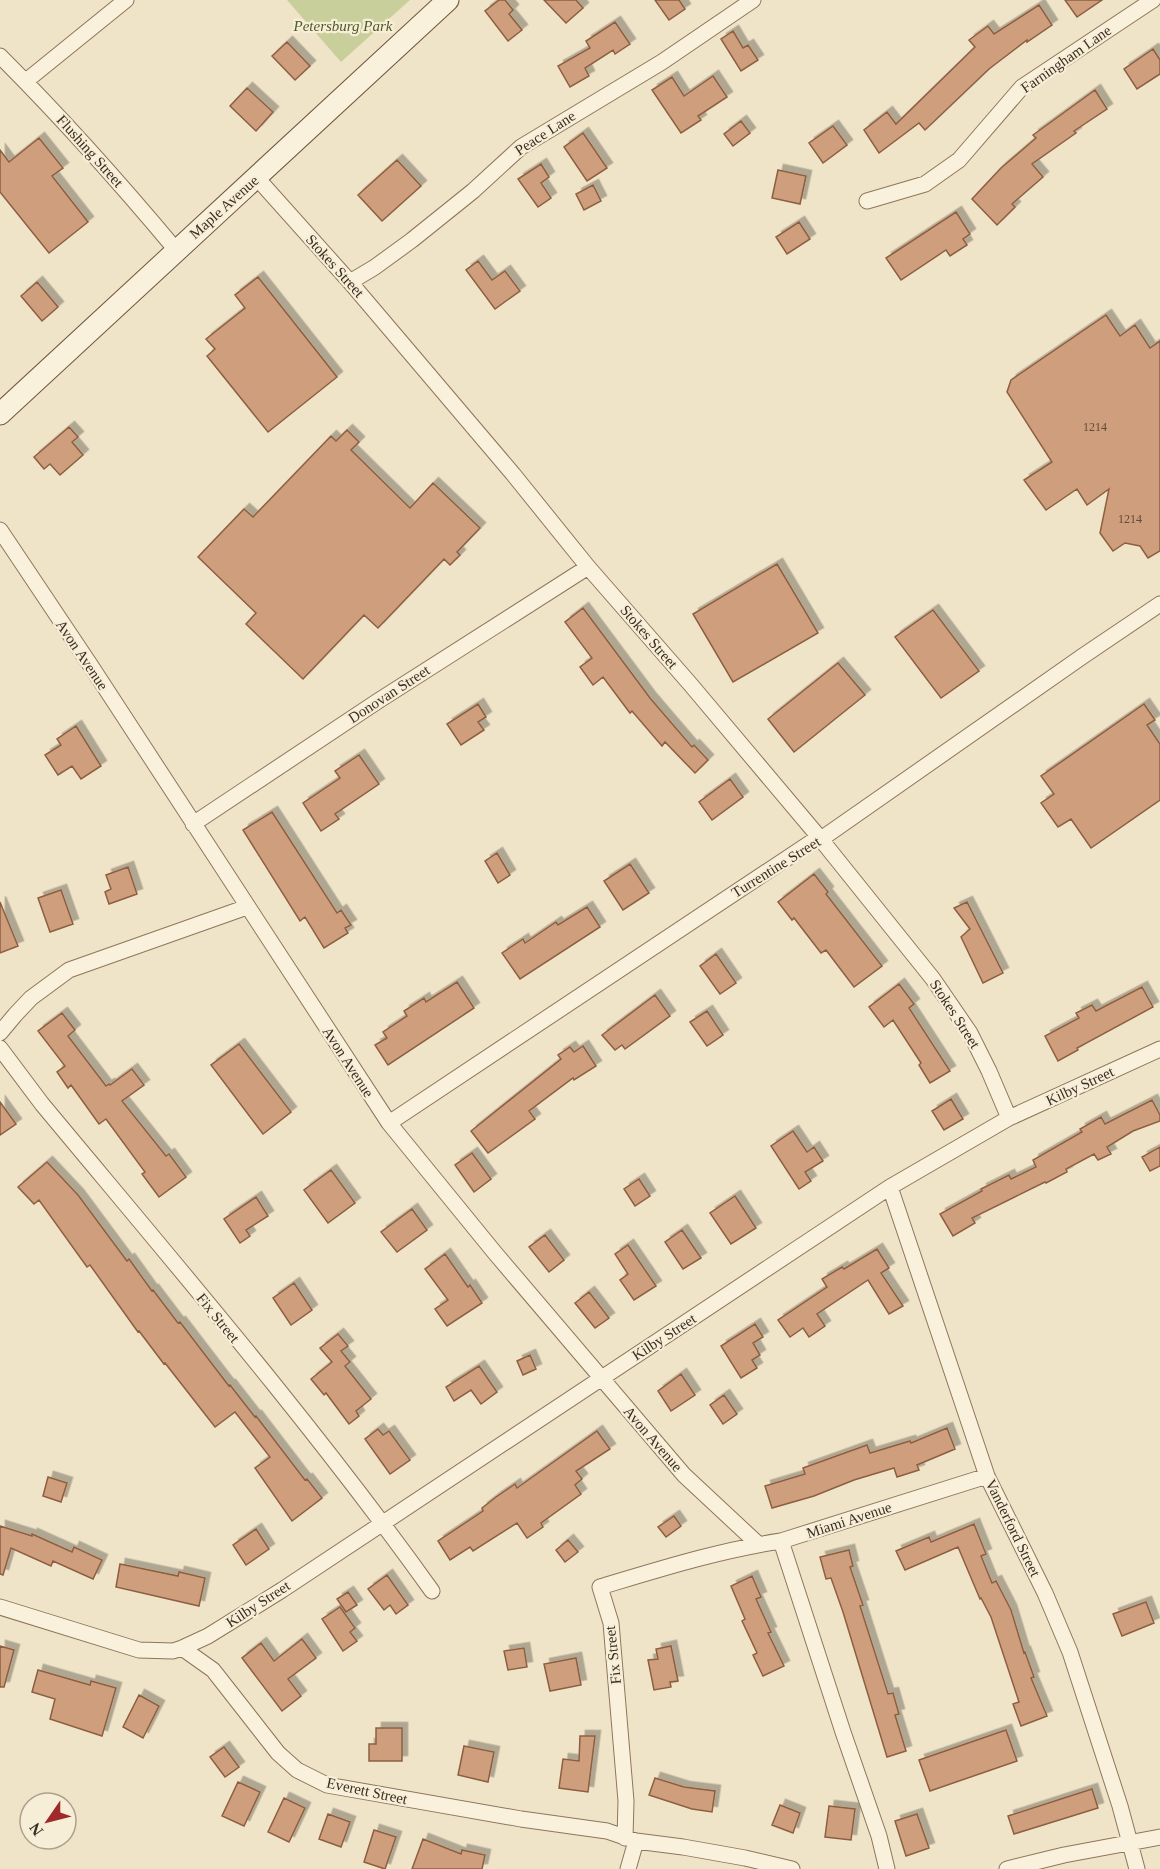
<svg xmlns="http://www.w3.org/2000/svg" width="1160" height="1869" font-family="Georgia,serif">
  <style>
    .green { fill: #c9cf9b }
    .building { fill: #cf9f7d; stroke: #8d5f41; stroke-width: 1.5; filter: url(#shadow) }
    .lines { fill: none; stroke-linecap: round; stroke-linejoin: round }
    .street-casing { stroke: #8d765c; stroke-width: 17 }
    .secondary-casing { stroke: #6f573f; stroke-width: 23 }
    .street { stroke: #faf1dc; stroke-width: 15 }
    .secondary { stroke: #faf1dc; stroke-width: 21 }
    .labels { text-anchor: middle; stroke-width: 4.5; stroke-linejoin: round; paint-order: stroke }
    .number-label { font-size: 12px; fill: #624a37 }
    .park-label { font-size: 15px; font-style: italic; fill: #4d5a26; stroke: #f7eed8 }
    .street-label { font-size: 15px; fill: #3d2e20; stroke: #f7eed8 }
  </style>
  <defs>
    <filter id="shadow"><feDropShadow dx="5.5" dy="-5.5" stdDeviation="0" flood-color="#0004"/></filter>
  </defs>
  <rect width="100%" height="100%" fill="#f0e4c8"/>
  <!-- green -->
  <path class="green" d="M287,0H410L341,62Z"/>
  <!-- building -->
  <path class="building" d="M499,0H505L513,10L509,14L522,30L508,41L485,11Z
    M544,0H576L583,8L566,23Z
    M655,0H679L685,9L669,20Z
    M1065,0H1102L1077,17Z
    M1039,5L1052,25L1027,42V40L989,69L925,130L919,123L879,153L864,130L887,112L896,124L975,47L969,40L988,26L994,34Z
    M615,22L630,44L615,54L613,50L585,68L589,76L570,87L558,66L590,48L586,41Z
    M733,31L743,48L748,45L758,60L741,71L721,39Z
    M287,42L310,66L295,80L272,56Z
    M1153,49L1160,60V74L1137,89L1124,69Z
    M713,76L727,97L698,116L701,120L681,133L652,90L672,77L684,96Z
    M247,88L273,112L256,131L230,106Z
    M1095,90L1107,109L1074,131L1076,133L1032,164L1043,177L1012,204L1015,207L997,225L972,199L1001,168L1036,138L1033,135Z
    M741,121L750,133L733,146L724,134Z
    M833,126L847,145L823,163L809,143Z
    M583,133L607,168L587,181L564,147Z
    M39,138L63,168L52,176L88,222L49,253L0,192V150L9,162Z
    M397,160L421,186L382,221L358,195Z
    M541,164L549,177L541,183L551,198L538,207L518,179Z
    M778,170L806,176L800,204L772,198Z
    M593,185L601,201L584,210L576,194Z
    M956,212L970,234L963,239L967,245L950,256L946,250L901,280L886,258Z
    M799,222L810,239L787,254L776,237Z
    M478,261L492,280L505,271L520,291L495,309L466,270Z
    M258,277L337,377L268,432L207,356L215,349L206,339L245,308L235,295Z
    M37,282L58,307L42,321L21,296Z
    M1106,315L1120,336L1135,325L1150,348L1160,341V551L1148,558L1140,546L1125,543L1113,551L1100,533L1109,489L1087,505L1077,489L1046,510L1024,480L1052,462L1007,392L1011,380Z
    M69,427L78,437L72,442L83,455L60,475L50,464L44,469L34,457Z
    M347,430L359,442L351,450L410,508L433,483L480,528L457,552L460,555L450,565L444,559L378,628L364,615L303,679L246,624L256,613L198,557L244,509L253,517L331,436L336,441Z
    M777,564L818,633L733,682L693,614Z
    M583,608L650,698L692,747L694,745L708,760L695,773L665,742L662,746L632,711L630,713L603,677L593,685L580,667L592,658L565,622Z
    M933,610L979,671L941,698L895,637Z
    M838,663L865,695L794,752L768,719Z
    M478,704L486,717L478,722L484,730L461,745L447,724Z
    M1144,704L1155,720L1147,725L1160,744V800L1091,848L1071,819L1058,827L1041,803L1054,794L1041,776Z
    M76,726L101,766L81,779L72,766L58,775L45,755L61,745L57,739Z
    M359,755L379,784L335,814L339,819L321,831L303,803L340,778L335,771Z
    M730,779L743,797L712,820L699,802Z
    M272,812L337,913L341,910L351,925L345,928L348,933L324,948L305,917L300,921L243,830Z
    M497,853L510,875L498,883L485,861Z
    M630,864L649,893L623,910L604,881Z
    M128,867L137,894L109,904L105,892L111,889L106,875Z
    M814,874L828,892L826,894L882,966L854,987L826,950L821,953L794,918L792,920L778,902Z
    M61,890L73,924L50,932L38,898Z
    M0,902L18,946L0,953Z
    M967,902L1003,973L983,983L961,937L970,929L954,908Z
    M587,907L600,927L520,979L502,953L523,939L525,943L556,922L558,925Z
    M716,954L736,983L720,994L700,966Z
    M457,982L474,1008L388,1065L375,1045L387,1038L383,1032L407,1016L404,1011L424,998L426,1002Z
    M899,984L914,1004L909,1008L950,1071L930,1083L919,1065L921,1063L893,1020L884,1027L869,1007Z
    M1142,987L1153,1007L1077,1048L1078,1050L1058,1061L1045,1036L1079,1018L1076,1013L1092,1005L1096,1011Z
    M655,995L670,1016L625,1049L622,1045L615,1050L602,1035Z
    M707,1011L723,1035L707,1046L690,1022Z
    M62,1013L75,1030L68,1036L106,1086L109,1084L110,1085L132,1069L144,1085L122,1101L166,1156L169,1154L186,1177L159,1197L142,1174L145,1172L106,1119L99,1124L71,1085L68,1088L57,1072L65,1066L38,1031Z
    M239,1044L291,1112L263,1134L211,1065Z
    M583,1046L596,1066L574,1080L573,1078L529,1111L535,1119L488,1153L471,1131L561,1059L558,1055L570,1047L574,1052Z
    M951,1099L963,1119L944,1130L932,1111Z
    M1152,1100L1160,1115V1121L1133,1131L1107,1147L1111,1154L1098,1160L1094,1154L1066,1169L1067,1172L1046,1183L1045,1182L972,1218L975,1223L953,1236L940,1214L982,1191L981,1189L1009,1175L1011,1179L1036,1167L1033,1160L1082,1132L1080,1129L1101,1117L1105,1124Z
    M0,1102L16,1124L0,1135Z
    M793,1131L807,1152L814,1147L823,1161L805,1172L811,1181L799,1189L771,1146Z
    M1160,1147V1166L1150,1171L1142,1157Z
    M472,1153L491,1179L474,1192L455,1165Z
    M47,1162L78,1195L127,1261L129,1259L152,1291L153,1290L178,1323L180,1322L229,1386L230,1385L255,1417L256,1416L305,1480L307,1479L322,1498L292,1521L255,1468L270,1457L235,1412L215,1427L165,1363L164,1364L139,1331L138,1332L90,1265L87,1267L39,1200L34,1204L18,1187Z
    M331,1170L355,1203L328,1223L304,1190Z
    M639,1179L650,1196L635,1206L624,1189Z
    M735,1196L756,1228L731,1244L710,1213Z
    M256,1197L268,1216L246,1230L250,1236L240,1243L224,1219Z
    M412,1209L427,1230L397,1252L381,1232Z
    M682,1230L701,1258L683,1269L665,1242Z
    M545,1235L564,1260L549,1272L529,1247Z
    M628,1245L656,1286L634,1300L620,1280L628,1274L615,1254Z
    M877,1249L889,1268L881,1273L903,1306L889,1314L868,1280L817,1314L825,1326L809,1337L803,1328L790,1337L778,1320L827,1287L822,1279L842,1267L844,1269Z
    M445,1254L468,1287L470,1285L482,1303L447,1326L435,1309L448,1300L425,1269Z
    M294,1283L312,1310L291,1325L273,1298Z
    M589,1292L609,1318L595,1328L575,1303Z
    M755,1324L763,1337L753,1343L760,1355L752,1360L757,1368L741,1378L721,1346Z
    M338,1334L348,1346L341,1351L350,1362L345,1366L371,1399L356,1411L359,1416L349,1424L326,1393L324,1395L311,1379L332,1362L320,1348Z
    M530,1355L536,1369L523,1375L517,1361Z
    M479,1366L497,1392L481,1404L471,1390L454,1401L446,1387Z
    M681,1374L695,1395L671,1411L658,1391Z
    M724,1395L737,1414L723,1424L710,1405Z
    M947,1428L955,1449L917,1465L919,1470L897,1477L894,1468L854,1480L814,1496L772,1508L765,1486L805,1474L803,1468L867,1445L870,1453L910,1441L911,1443Z
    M378,1429L383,1435L389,1431L410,1460L390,1474L365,1439Z
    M597,1431L610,1449L576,1471L582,1479L575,1485L581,1494L541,1523L543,1527L527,1538L517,1523L473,1551L470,1547L450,1560L438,1541L483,1511L482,1508L496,1497L515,1484L517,1488Z
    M48,1477L67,1483L61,1502L43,1496Z
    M674,1516L681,1526L666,1537L658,1527Z
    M974,1524L986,1554L981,1556L992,1583L996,1581L1011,1610L1024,1653L1025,1652L1034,1677L1031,1678L1047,1716L1021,1726L1013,1704L1019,1702L991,1617L981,1598L980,1599L958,1547L905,1570L896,1551L929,1537L931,1542Z
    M0,1526L32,1536V1534L72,1552L74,1547L102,1560L93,1579L53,1561L51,1566L11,1548L3,1575L0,1574Z
    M256,1529L269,1549L246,1565L233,1545Z
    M568,1540L578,1552L565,1562L556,1550Z
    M849,1550L853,1566L850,1567L863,1605L860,1606L888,1694L893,1693L899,1714L895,1715L906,1751L887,1757L843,1612L831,1578L826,1579L820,1557Z
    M120,1564L178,1576L179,1572L205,1578L199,1606L116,1587Z
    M387,1575L408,1605L396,1614L390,1605L384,1610L368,1589Z
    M752,1576L761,1597L756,1599L771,1632L768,1633L784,1666L763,1676L753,1655L757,1653L742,1621L745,1619L731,1586Z
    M348,1592L357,1605L346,1612L337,1599Z
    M1146,1602L1154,1623L1122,1636L1113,1614Z
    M340,1607L355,1628L350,1632L357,1641L343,1651L322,1619Z
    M302,1639L316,1658L288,1679L301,1696L282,1711L242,1658L261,1643L274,1661Z
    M0,1646L14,1650L4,1687H0Z
    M671,1646L678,1681L670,1682L671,1687L654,1690L648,1660L658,1659L656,1649Z
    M524,1648L527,1667L508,1670L504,1651Z
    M576,1658L581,1685L550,1691L544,1664Z
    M38,1670L90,1685L91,1681L116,1688L102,1736L50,1719L55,1699L32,1692Z
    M139,1695L159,1706L143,1738L123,1727Z
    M376,1728H402V1761H369V1744H376Z
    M1006,1730L1017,1761L930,1791L919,1760Z
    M580,1736H595L588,1792L559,1788L563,1759L579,1761Z
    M464,1746L494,1752L488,1782L458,1775Z
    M224,1747L239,1767L225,1777L210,1757Z
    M655,1778L684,1787L715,1791L712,1812L692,1809L649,1795Z
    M238,1782L260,1792L244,1826L222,1816Z
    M1092,1789L1098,1808L1014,1834L1008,1816Z
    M284,1798L305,1808L289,1842L268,1832Z
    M780,1805L800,1813L793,1833L772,1825Z
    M829,1806L855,1809L851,1840L825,1837Z
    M328,1814L350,1822L341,1847L319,1839Z
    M917,1814L929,1848L906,1856L895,1821Z
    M374,1830L396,1837L385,1869L364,1862Z
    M423,1839L461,1854L462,1850L485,1855L482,1869H412Z"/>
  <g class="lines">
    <!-- street casing -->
    <g class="street-casing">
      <path id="street" d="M0,56C62,118 120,183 176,250
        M26,81L126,0
        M257,178L350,282L513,474L588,567L691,685L819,837L933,979L970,1033L989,1071L1009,1118
        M867,201L925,184L959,160L1022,87L1153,0
        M350,282L375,267L412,240L473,191L521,147L662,62L753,0
        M0,530L91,666L389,1123L495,1253L684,1475L758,1544
        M193,824L378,701L588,567
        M0,1033L15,1015L31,998L69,970L247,907
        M0,1048L42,1104C175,1264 311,1422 432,1591
        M389,1123L819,837H824L1083,656L1160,604
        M890,1187L987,1476L1045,1593L1070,1652L1120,1806L1137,1869
        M781,1541L843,1732L879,1836L887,1869
        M0,1607L139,1650L173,1651L182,1648L213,1670L278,1753L297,1770L327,1785L521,1819L607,1831L636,1841L683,1847L745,1858L792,1869
        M182,1648L208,1636L282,1590L890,1187L1009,1118L1160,1049
        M625,1838L626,1801L611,1623L600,1587C660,1569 720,1550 781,1541L987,1476
        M628,1869L636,1841
        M1007,1869L1064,1855L1160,1837"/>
    </g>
    <!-- secondary casing -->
    <g class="secondary-casing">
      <path id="secondary" d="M0,414L448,0"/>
    </g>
    <!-- street -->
    <use href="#street" class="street"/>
    <!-- secondary -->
    <use href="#secondary" class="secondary"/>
  </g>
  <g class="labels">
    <!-- number labels -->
    <g class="number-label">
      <text x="1095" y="431">1214</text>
      <text x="1130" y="523">1214</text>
    </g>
    <!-- park labels -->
    <g class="park-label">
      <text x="343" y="31">Petersburg Park</text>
    </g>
    <!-- street labels -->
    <g class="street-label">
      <text transform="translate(1066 59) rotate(-35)" y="5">Farningham Lane</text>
      <text transform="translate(545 133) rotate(-33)" y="5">Peace Lane</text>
      <text transform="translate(90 151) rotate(48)" y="5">Flushing Street</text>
      <text transform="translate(224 207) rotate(-42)" y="5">Maple Avenue</text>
      <text transform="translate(335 266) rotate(48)" y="5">Stokes Street</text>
      <text transform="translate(649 637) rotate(49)" y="5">Stokes Street</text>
      <text transform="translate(82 655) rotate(56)" y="5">Avon Avenue</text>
      <text transform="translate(389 694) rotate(-33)" y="5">Donovan Street</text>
      <text transform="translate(776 867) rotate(-32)" y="5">Turrentine Street</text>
      <text transform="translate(955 1014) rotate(57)" y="5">Stokes Street</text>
      <text transform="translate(348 1062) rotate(57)" y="5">Avon Avenue</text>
      <text transform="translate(1080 1086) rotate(-25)" y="5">Kilby Street</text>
      <text transform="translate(218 1318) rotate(51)" y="5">Fix Street</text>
      <text transform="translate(664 1337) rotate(-33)" y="5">Kilby Street</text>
      <text transform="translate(653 1439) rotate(49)" y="5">Avon Avenue</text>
      <text transform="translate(849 1520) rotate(-18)" y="5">Miami Avenue</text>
      <text transform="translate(1013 1528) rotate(64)" y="5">Vanderford Street</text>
      <text transform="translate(258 1604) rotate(-33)" y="5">Kilby Street</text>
      <text transform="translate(613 1655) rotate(-96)" y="5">Fix Street</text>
      <text transform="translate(367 1791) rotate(12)" y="5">Everett Street</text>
    </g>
  </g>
  <!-- north arrow -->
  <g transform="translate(48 1821) rotate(235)"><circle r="28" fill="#f7eed8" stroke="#ada18e" stroke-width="1.5"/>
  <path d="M0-4.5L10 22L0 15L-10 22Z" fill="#9e2a2b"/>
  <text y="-9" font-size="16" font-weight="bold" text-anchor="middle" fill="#3d2e20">N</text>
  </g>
</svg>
